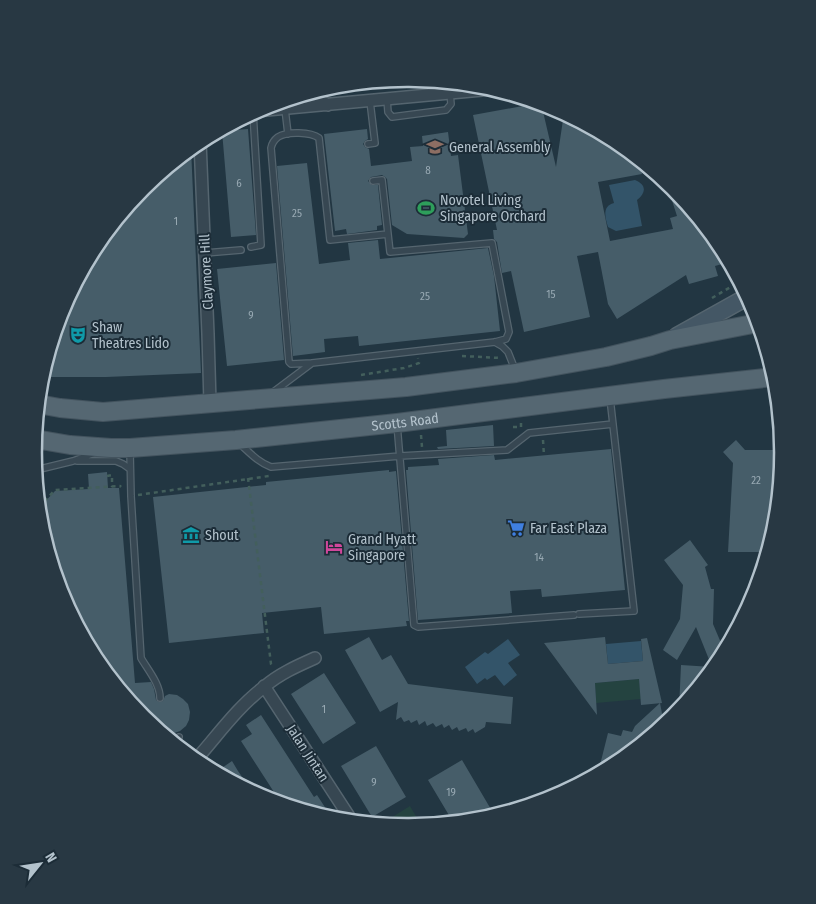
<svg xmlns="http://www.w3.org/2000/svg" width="816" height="904" font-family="'Fira Sans Condensed',sans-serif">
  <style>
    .green { fill: #244340 }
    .water { fill: #335469 }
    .building { fill: #465d69 }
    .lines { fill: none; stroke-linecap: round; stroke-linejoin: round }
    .lane-casing { stroke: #55656f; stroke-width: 8 }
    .street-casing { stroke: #55656f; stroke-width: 14 }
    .secondary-casing { stroke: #55656f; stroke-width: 19 }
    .primary-casing { stroke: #43535e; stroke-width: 20 }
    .path { stroke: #435f5c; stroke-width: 2.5; stroke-dasharray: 4 4; stroke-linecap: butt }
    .lane { stroke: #374752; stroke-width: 5.5 }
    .street { stroke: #374752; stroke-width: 11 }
    .secondary { stroke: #445765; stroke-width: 16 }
    .primary { stroke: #556772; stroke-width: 18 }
    .labels { text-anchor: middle; stroke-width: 4; stroke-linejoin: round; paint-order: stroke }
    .number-label { font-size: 11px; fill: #98a9b3 }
    .poi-label { font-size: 14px; fill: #b3c2cc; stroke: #1c2c37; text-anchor: start }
    .street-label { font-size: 14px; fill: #b3c2cc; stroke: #1c2c37 }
    .rim { fill: none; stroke: #b3c2cc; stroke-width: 2.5 }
  </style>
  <rect width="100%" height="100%" fill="#223642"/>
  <!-- green -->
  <path class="green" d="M639,679L641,699L596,703L595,683Z
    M410,806L421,825L408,826L381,824Z"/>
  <!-- water -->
  <path class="water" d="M635,180C647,185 646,193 637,200L642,226L616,231L608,227C605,217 602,206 614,203L609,185Z
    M508,639L520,655L508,663L517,675L504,686L495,675L487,680L485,678L477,684L465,667L485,652L488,654Z
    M641,641L643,661L608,664L606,644Z"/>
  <!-- building -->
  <path class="building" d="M539,103H541L556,167L564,113L616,141L649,168L641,170L642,174L598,182L610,241L673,229L670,218L677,216L666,182L673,188L719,244L729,262L715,266L718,276L689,284L686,275L617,319L608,304L598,252L577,256L590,317L524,332L511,271L502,273L497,242L494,239L493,230H497L473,115Z
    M248,129L256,235L231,237L222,131Z
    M367,129L368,139L365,141L363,144L365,147L369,149L371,166L412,161L410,147L423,146L422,136L448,132L451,156L458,155L468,234L464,238L407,234L392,225L387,179L385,177L382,175L371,177L368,181L372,185H378L382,225L377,226V230L347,234L346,229L335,231L324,134Z
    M191,148L201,373L106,377H51L42,376L62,309L97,244L144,187Z
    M307,163L319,264L350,260L348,243L378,240L380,259L488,248L494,276L500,331L359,346L358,336L324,339L325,352L293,356L277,166Z
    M276,263L284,360L227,366L217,269Z
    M493,425L494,446L438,449L437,447L447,446L446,430Z
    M736,440L745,450H782L778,497H775V526L769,544H766V552H728L733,463L723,452Z
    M611,449L625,590L542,597L541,589L510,591L512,613L418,620L406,470H408V467L439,465L438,459L494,455L495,460Z
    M389,470V472L396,471L409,621H406L407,626L324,634L321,607L262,613L264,633L169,643L153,497L266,485V482Z
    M107,472L108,488H119L135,683L151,682L154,689L156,700L159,702L163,701L165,696L169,694L177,695L183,699L188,704L190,712L189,720L186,726L180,731L166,736L143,716L97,660L62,595L41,525L39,508L55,491L89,489L88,474Z
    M690,540L708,565L705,567L711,589H714L713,624L724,650L719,660L679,709L681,665L712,667L696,627L677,660L663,650L680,619L683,585L664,560Z
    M369,637L382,660L391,655L408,684L513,697L511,724L486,722L485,727L475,733L473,729L468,732L466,728L459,731L457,727L452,730L449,725L444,728L442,724L436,727L433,723L427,726L425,721L419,725L417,720L411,723L409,720L404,722L401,717L396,720L398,702L380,712L345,650Z
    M605,637L608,664L643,661L641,639L647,638L662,703L641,705L639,679L595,683L597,715L544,643Z
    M324,673L356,723L323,744L291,694Z
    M660,703L664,724L616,763L598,773L608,733L621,736L623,730L632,732L635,726Z
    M261,715L314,797L317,795L332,818L281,803L241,741L252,734L246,725Z
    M376,746L406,797L372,817L341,766Z
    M462,760L492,811L478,819L453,822L428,780Z
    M232,761L238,771L252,791L216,772Z"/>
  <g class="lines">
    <!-- lane casing -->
    <g class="lane-casing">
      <path id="lane" d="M387,99L388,112L392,117L446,110L451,104L450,93
        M285,109L288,134
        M368,144L375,143L370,101
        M251,247L261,245L253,112
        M205,253L241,250
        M495,342L502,346L508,352L516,372
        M312,363L291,364L289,362L271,148C272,143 274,140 278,137C287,131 311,132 319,138L330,240L388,234
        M272,393L312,363L495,342L506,339L509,332L492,243L390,252L382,180L373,181
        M397,424L414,625L418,627L574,615
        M240,444C250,453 258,462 271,467L400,456L507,450L529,433L613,424
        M130,451L131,496L141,658C148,670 160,684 160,698
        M77,461H116L123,464L130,469
        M36,470L73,461L95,453
        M579,614L634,611L610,398
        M177,744L179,737"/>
    </g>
    <!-- street casing -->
    <g class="street-casing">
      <path id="street" d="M308,93L328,105
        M256,111L493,89
        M200,141L208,334L210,403
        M264,686L352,821
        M198,761L200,755C220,732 239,706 264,687C279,674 297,666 315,658"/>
    </g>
    <!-- secondary casing -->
    <g class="secondary-casing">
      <path id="secondary" d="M677,336L747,297"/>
    </g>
    <!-- primary casing -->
    <g class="primary-casing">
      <g id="primary">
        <path d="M38,404L60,408L103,412L406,387L516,373L606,357L651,346L670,340L758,323"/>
        <path id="s1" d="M35,439L70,445L111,448H130L236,440L397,423L664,389L774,377"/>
      </g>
    </g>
    <!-- path -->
    <path class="path" d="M515,95L516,98
      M712,298L739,282
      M462,356L501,358
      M361,375L404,368L419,363L418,358
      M513,427H521V422
      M421,435L422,447
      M543,440L544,456
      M107,476L112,475V487
      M248,478L271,664L273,667
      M138,495L269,476
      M39,507L55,490L120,486L121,487"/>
    <!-- lane -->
    <use href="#lane" class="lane"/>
    <!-- street -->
    <use href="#street" class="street"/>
    <!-- secondary -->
    <use href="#secondary" class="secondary"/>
    <!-- primary -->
    <use href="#primary" class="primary"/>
  </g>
  <!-- icons -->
  <defs>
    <g id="school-bare" transform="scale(1.35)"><path d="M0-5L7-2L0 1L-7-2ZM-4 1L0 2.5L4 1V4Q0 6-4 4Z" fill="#8d6e63" stroke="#1c2c37" stroke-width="2.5" paint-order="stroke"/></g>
    <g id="stadium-bare" transform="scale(1.35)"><path d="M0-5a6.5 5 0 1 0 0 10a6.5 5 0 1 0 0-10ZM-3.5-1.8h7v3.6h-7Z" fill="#2e9e5b" stroke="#1c2c37" stroke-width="2.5" paint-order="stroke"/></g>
    <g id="theatre-bare" transform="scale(1.35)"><path d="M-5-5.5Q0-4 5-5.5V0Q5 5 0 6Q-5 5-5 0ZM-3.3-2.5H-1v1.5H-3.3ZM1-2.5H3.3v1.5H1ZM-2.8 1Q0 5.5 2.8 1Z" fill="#0f9aa8" stroke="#1c2c37" stroke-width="2.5" paint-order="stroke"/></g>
    <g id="supermarket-bare" transform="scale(1.35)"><path d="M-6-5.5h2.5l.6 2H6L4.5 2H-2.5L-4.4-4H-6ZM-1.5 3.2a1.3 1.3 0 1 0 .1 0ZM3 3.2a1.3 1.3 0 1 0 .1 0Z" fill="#3f7fe0" stroke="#1c2c37" stroke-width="2.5" paint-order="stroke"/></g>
    <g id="museum-bare" transform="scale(1.35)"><path d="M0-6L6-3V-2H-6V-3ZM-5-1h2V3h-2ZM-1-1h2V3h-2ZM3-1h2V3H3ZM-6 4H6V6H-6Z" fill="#0f9aa8" stroke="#1c2c37" stroke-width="2.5" paint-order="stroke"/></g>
    <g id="hotel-bare" transform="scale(1.35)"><path d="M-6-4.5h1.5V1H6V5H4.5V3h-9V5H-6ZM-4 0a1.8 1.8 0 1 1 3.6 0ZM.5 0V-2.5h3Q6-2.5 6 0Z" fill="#d1479c" stroke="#1c2c37" stroke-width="2.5" paint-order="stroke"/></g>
  </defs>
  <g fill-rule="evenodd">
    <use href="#school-bare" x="435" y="147"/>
    <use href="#stadium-bare" x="426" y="208"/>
    <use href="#theatre-bare" x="78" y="335"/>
    <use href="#supermarket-bare" x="516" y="528"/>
    <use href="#museum-bare" x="191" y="535"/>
    <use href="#hotel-bare" x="334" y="547"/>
  </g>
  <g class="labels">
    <!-- number labels -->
    <g class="number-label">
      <text x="428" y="174">8</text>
      <text x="239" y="187">6</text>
      <text x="297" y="217">25</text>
      <text x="176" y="225">1</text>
      <text x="551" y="298">15</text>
      <text x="425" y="300">25</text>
      <text x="251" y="319">9</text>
      <text x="756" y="484">22</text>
      <text x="539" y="561">14</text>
      <text x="324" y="713">1</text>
      <text x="374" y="786">9</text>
      <text x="451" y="796">19</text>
    </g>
    <!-- poi labels -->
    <g class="poi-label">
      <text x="449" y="152">General Assembly</text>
      <text x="440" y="205">Novotel Living<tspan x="440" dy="16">Singapore Orchard</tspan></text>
      <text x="92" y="332">Shaw<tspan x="92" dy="16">Theatres Lido</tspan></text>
      <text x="530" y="533">Far East Plaza</text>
      <text x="205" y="540">Shout</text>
      <text x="348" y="544">Grand Hyatt<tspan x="348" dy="16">Singapore</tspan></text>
    </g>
    <!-- street labels -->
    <g class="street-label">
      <text transform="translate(206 272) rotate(-93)" y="5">Claymore Hill</text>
      <text dy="5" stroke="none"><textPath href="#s1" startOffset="372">Scotts Road</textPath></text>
      <text transform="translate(308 753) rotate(57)" y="5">Jalan Jintan</text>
    </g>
  </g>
  <!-- crop -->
  <path d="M0 0H816V904H0ZM407 87H409A365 365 0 0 1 774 452V453A365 365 0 0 1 409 818H407A365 365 0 0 1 42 453V452A365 365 0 0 1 407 87Z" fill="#283843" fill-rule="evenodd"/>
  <path class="rim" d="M407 87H409A365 365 0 0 1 774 452V453A365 365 0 0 1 409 818H407A365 365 0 0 1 42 453V452A365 365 0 0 1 407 87Z"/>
  <!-- north arrow -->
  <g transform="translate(40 864) rotate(60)" stroke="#1c2c37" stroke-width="4" paint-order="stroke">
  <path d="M0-4L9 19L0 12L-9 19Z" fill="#b3c2cc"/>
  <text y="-8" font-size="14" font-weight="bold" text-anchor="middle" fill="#b3c2cc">N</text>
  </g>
</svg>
